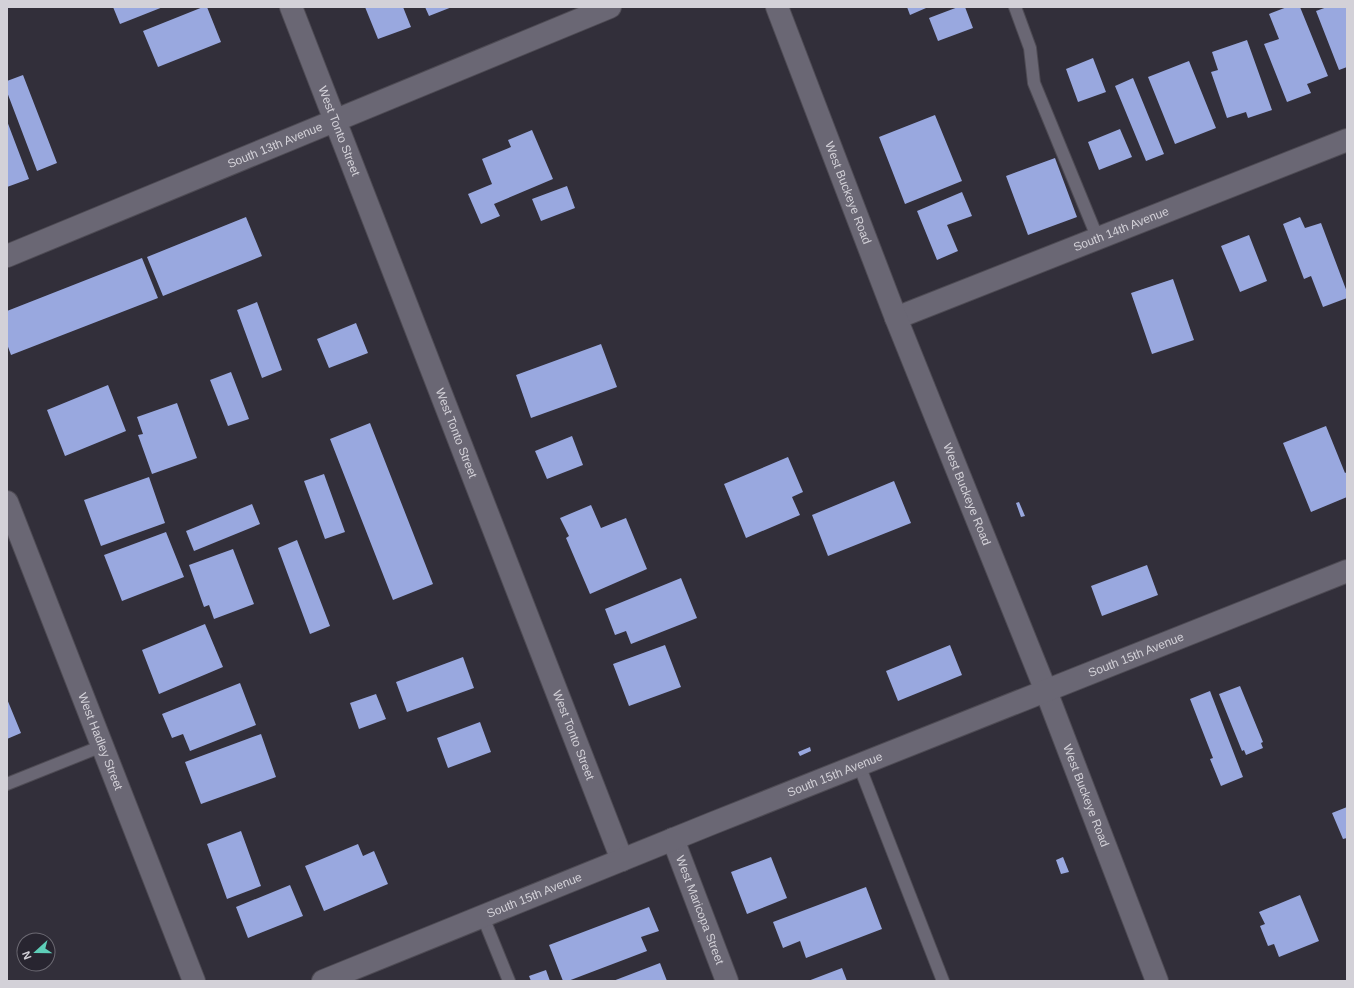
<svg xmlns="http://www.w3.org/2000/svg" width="1354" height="988" font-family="Arial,sans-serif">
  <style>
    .building { fill: #99a8df }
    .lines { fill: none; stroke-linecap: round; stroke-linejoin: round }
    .lane-casing { stroke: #4e4b54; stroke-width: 14 }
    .street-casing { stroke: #4e4b54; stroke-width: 24 }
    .secondary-casing { stroke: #4e4b54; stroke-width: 24 }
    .lane { stroke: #6a6774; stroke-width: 12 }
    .street { stroke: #6a6774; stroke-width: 22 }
    .secondary { stroke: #6a6774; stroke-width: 22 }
    .labels { text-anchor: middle; stroke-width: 4; stroke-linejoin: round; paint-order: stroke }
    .street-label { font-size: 12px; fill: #d3d1d8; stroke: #282530 }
  </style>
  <rect width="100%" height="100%" fill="#322f3a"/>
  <!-- building -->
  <path class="building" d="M113,7H163L120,24Z
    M203,7H207L221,42L158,67L143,31Z
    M365,7H403L411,27L378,39Z
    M425,7H452L429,16Z
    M907,7H925L926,8L910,15Z
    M958,7H965L973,28L938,41L929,18Z
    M1287,7H1300L1328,76L1307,84L1311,93L1287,102L1264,44L1279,39L1269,14Z
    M1327,7H1347V67L1339,70L1316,11Z
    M1247,40L1272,110L1248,118L1246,112L1227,118L1211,72L1218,70L1212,52Z
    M1093,58L1106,92L1078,102L1066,69Z
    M1189,61L1216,128L1175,144L1148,77Z
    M23,75L57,163L37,171L7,92V81Z
    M1133,78L1164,154L1146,161L1115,86Z
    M935,115L962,181L905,204L879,137Z
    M7,121L29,179L7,187Z
    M1120,129L1132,157L1099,170L1088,142Z
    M532,130L553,179L494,204L500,216L481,224L468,194L492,184L482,159L511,147L508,140Z
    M1055,158L1077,217L1028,235L1006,176Z
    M567,186L575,208L541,221L532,199Z
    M962,192L972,216L947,225L958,251L937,260L917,211Z
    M246,217L262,256L163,296L147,257Z
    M1300,217L1305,228L1321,223L1347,292V298L1323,307L1311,276L1304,279L1283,224Z
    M1249,235L1267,281L1240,292L1221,246Z
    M142,258L158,298L11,355L7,344V311Z
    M1173,279L1194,340L1152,354L1131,293Z
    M257,302L282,370L262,378L237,310Z
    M356,323L368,353L329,368L317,339Z
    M601,344L617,387L531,418L516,375Z
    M231,372L249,419L228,426L210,380Z
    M108,385L126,431L65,456L47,410Z
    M177,403L197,458L152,474L138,435L143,434L137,417Z
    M370,423L433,584L393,600L330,439Z
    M1326,426L1345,473L1347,472V497L1311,512L1283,443Z
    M572,436L583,465L547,479L535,451Z
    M788,457L803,492L792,497L800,515L746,538L724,484Z
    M324,474L345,532L325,539L304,481Z
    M149,477L165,523L101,546L84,500Z
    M894,481L911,523L828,556L812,515Z
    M1019,502L1025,516L1021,517L1016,503Z
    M252,504L260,524L194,551L186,531Z
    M591,505L601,528L626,518L647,569L590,594L566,538L569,536L560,518Z
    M166,532L184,577L122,601L104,555Z
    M297,540L330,626L310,634L278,548Z
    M233,549L254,604L214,619L209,605L204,607L189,565Z
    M1147,565L1158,595L1102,616L1091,586Z
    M681,578L697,618L631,644L626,631L615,635L605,609Z
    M205,624L223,667L159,694L142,650Z
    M665,645L681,687L629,706L613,664Z
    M950,645L962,675L898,701L886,671Z
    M463,657L474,688L407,712L396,682Z
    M240,683L256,725L190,751L183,734L172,738L162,714Z
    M1240,686L1263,742L1261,743L1263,748L1246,755L1244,750L1242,751L1219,694Z
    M1210,691L1243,777L1221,786L1210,759L1213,758L1190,699Z
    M376,694L386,719L359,729L350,703Z
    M7,699L21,733L7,739Z
    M480,722L491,752L448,768L437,738Z
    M261,734L276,777L201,804L185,762Z
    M810,747L811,751L800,756L798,752Z
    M1347,807V838L1343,839L1332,813Z
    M241,831L261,886L227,899L207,844Z
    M358,844L363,856L374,851L388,884L324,911L305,866Z
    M771,857L787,898L747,914L731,872Z
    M1063,857L1069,872L1061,874L1056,860Z
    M290,885L303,916L248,938L236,907Z
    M866,887L882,929L806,958L800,941L783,948L773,922Z
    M1300,895L1319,941L1279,957L1274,944L1268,946L1260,926L1265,924L1259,912Z
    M649,907L659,931L641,937L647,951L568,981H563L549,945Z
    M660,963L667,981H613Z
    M842,968L847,981H808Z
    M546,970L550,981H531L529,976Z"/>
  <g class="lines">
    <!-- lane casing -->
    <g class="lane-casing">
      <path id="lane" d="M1015,7L1030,48L1034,83L1098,239
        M859,765L943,981
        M7,784L102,746
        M483,917L509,981"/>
    </g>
    <!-- street casing -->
    <g class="street-casing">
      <g id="street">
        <path id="s1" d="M291,7L622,860"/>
        <path id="s2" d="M7,256L610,7"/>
        <path id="s3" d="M896,318L1347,140"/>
        <path id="s4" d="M7,502L194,981"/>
        <path id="s5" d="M673,839L727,981"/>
      </g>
    </g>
    <!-- secondary casing -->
    <g class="secondary-casing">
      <g id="secondary">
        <path id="s6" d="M777,7L896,318L1046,691L1157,981"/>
        <path id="s7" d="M323,981L713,823L1347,571"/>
      </g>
    </g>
    <!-- lane -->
    <use href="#lane" class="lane"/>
    <!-- street -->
    <use href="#street" class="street"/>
    <!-- secondary -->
    <use href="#secondary" class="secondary"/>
  </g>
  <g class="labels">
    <!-- street labels -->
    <g class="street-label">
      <text dy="4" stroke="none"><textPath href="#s1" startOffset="133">West Tonto Street</textPath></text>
      <text dy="4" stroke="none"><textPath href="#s2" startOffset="290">South 13th Avenue</textPath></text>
      <text dy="4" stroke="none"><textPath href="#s6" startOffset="199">West Buckeye Road</textPath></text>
      <text dy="4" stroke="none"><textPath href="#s3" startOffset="242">South 14th Avenue</textPath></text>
      <text dy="4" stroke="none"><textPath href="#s1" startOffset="457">West Tonto Street</textPath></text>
      <text dy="4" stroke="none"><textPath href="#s6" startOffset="523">West Buckeye Road</textPath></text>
      <text dy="4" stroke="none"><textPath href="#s7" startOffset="876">South 15th Avenue</textPath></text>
      <text dy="4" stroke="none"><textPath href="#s1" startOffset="781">West Tonto Street</textPath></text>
      <text dy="4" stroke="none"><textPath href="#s4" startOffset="257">West Hadley Street</textPath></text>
      <text dy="4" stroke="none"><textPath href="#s7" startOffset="552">South 15th Avenue</textPath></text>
      <text dy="4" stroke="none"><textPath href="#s6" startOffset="847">West Buckeye Road</textPath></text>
      <text dy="4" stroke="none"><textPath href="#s7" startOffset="228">South 15th Avenue</textPath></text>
      <text dy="4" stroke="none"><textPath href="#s5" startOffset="76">West Maricopa Street</textPath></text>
    </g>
  </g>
  <!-- border -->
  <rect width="1354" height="988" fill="none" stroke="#d3d1d8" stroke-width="16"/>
  <!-- north arrow -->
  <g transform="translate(36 952) rotate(249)"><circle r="19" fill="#282530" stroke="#6c6a73"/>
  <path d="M0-3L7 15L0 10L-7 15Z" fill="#5eceb8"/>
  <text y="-6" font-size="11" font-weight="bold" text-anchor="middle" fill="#d3d1d8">N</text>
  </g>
</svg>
